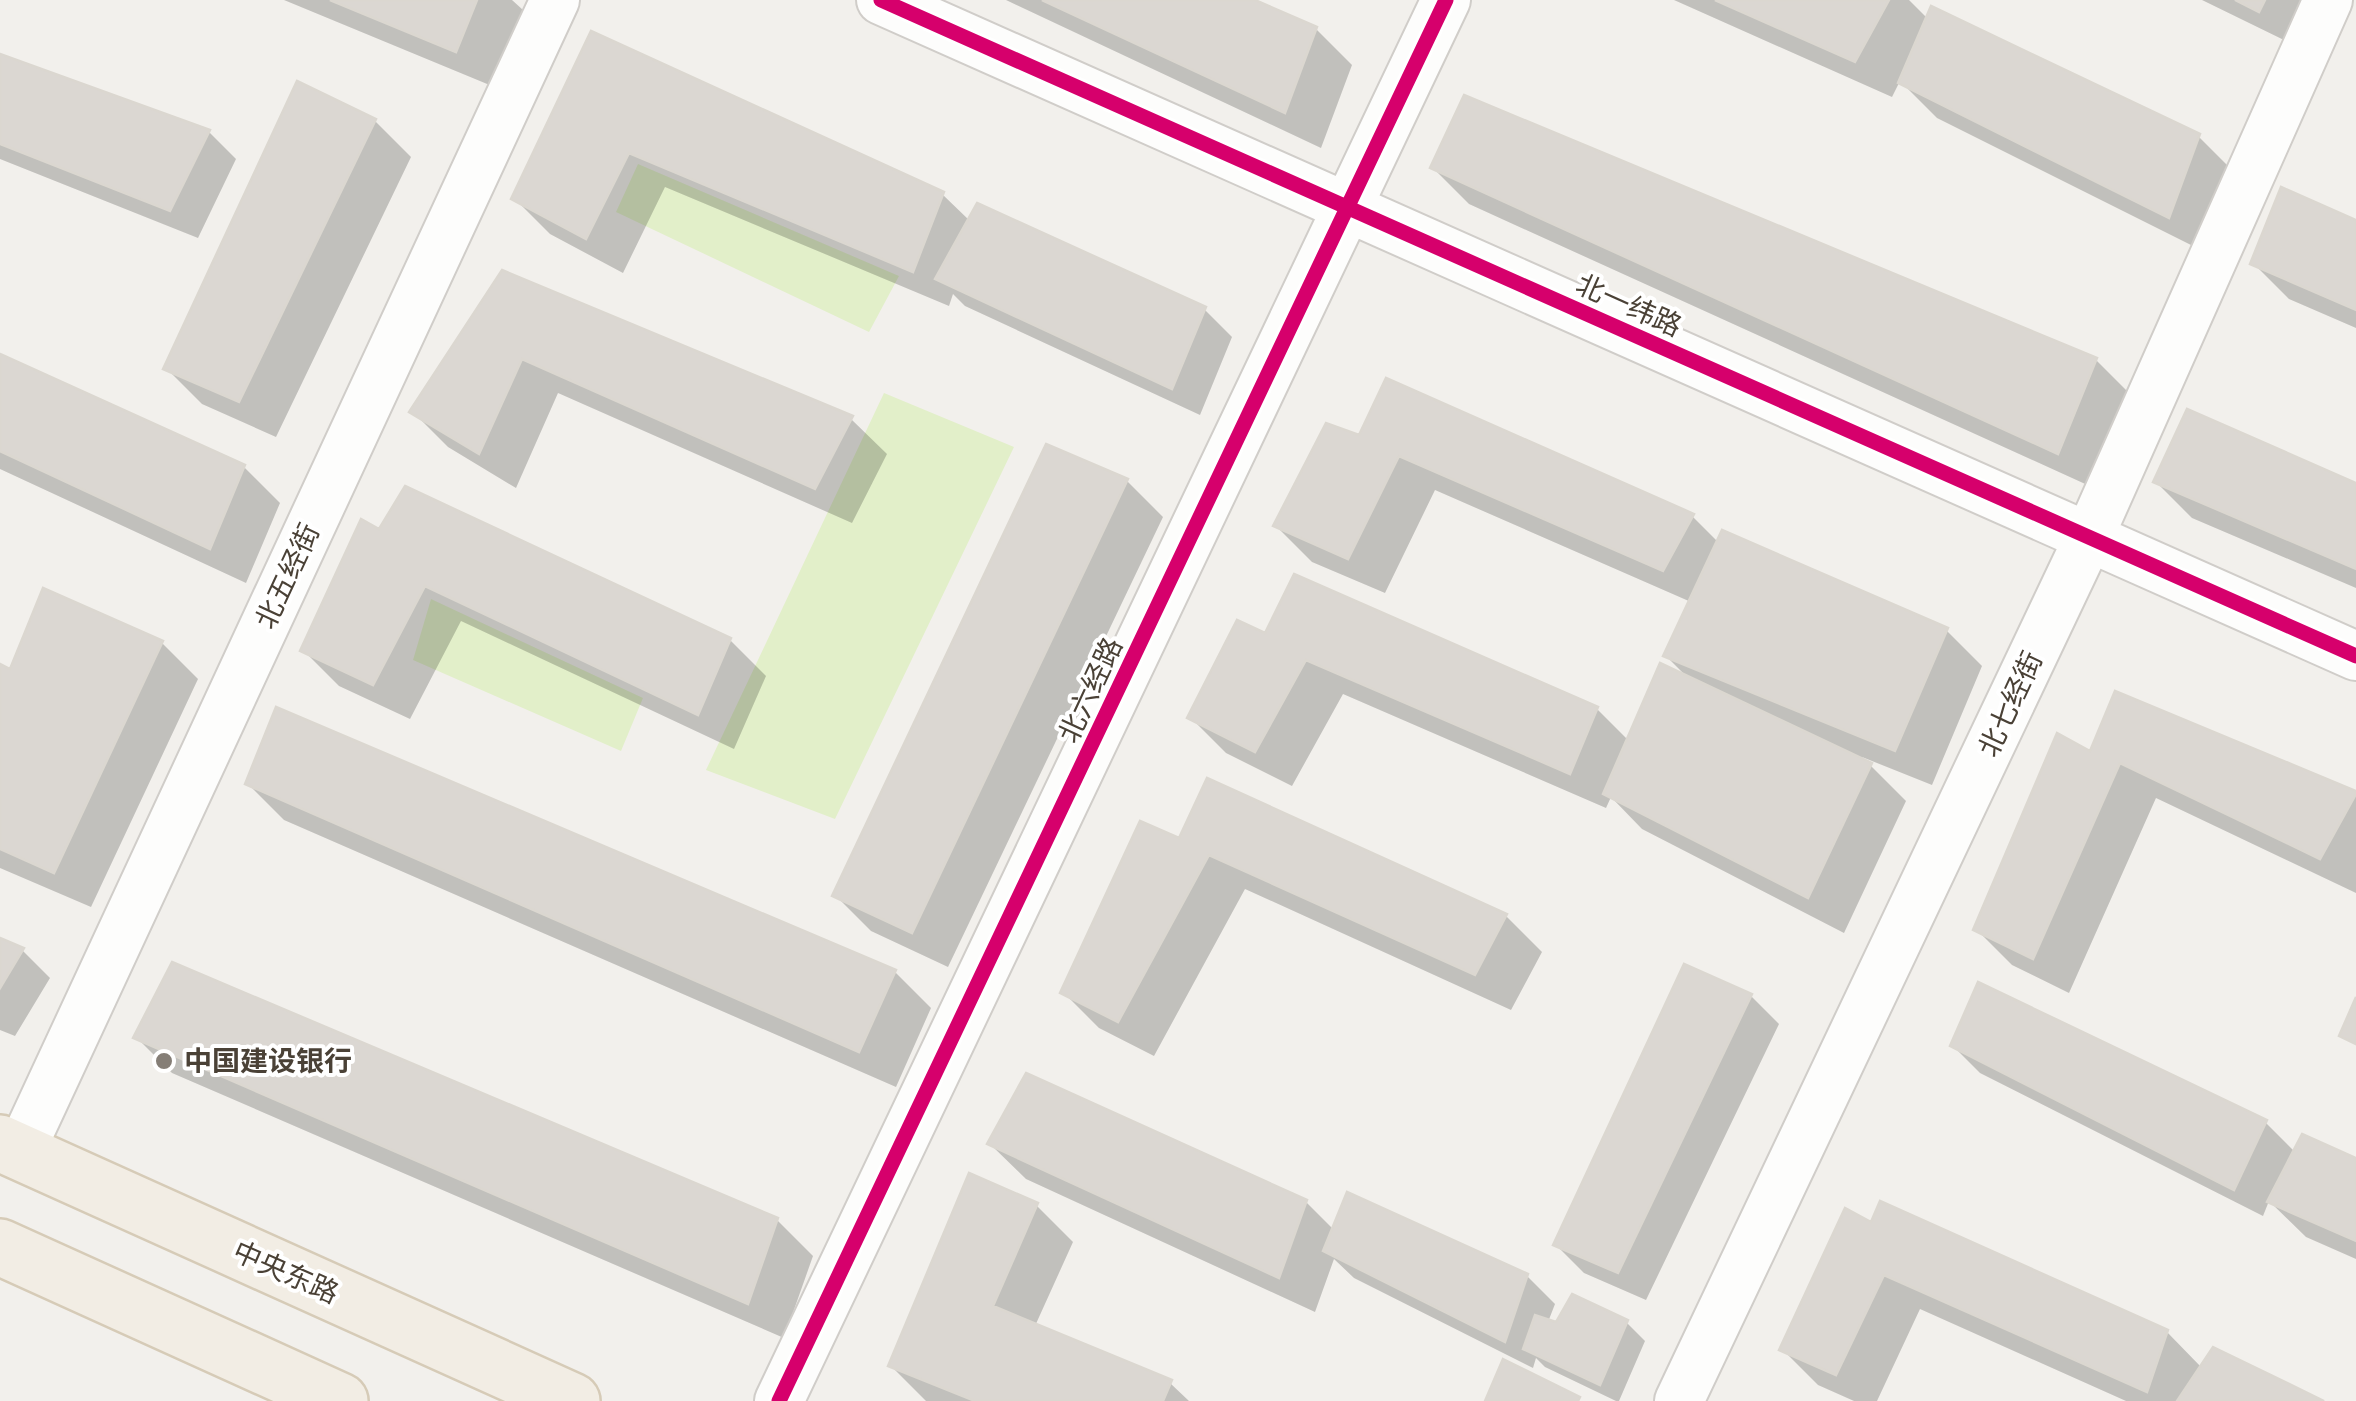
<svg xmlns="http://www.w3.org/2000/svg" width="2356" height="1401" font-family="'Nunito Sans','Noto Sans SC',sans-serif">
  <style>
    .green { fill: #e2efc9 }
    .shadow { fill: #0003 }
    .building { fill: #dbd7d2; stroke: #dbd7d0; stroke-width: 2.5 }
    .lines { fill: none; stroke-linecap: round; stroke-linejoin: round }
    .street-casing { stroke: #d0cdc9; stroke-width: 52 }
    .primary-casing { stroke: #d6cbb7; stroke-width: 60 }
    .street { stroke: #fdfdfc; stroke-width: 48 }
    .primary { stroke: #f2ede4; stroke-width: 55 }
    .cycleway-casing { stroke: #fff; stroke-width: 21 }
    .cycleway { stroke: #d6006c; stroke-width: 15 }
    .poi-dot { fill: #857e76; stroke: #fff; stroke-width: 4 }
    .labels { text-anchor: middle; stroke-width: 8; stroke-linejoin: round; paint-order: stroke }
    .street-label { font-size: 28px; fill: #4a4136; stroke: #fff }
    .poi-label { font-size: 28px; font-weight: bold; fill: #4a4136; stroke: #fff; text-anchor: start }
  </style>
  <rect width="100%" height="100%" fill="#f2f0ec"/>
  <!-- green -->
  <path class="green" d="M638,164L899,276L869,332L616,212Z
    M884,393L1014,447L835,819L706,770Z
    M431,599L643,698L621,751L413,660Z"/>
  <!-- shadow -->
  <path class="shadow" d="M284,0H512L523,10L492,86Z
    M1006,0H1249L1316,29L1352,65L1321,148Z
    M1674,0H1909L1928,19L2199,137L2235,173L2205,252L1937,118L1900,81L1892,97Z
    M2202,0H2317L2296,46Z
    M592,34L942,194L970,221L1204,309L1232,337L1200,415L965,306L953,294L949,306L665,187L623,273L550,234L514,198Z
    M0,57L209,132L236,159L198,238L0,159Z
    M298,85L375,121L411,157L276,437L202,404L166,368Z
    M1433,168L2096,360L2132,396L2094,488L1469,204Z
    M2356,223V328L2289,299L2253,263Z
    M503,273L851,419L887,454L852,523L558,393L516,488L448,447L412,411Z
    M0,357L244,467L280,503L246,583L0,469Z
    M1360,438L1692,516L1719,543L1946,630L1982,666L1932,785L1862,757L1906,801L1844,933L1642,829L1611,797L1606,808L1343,694L1292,786L1226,753L1190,717L1266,637L1597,709L1629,741L1688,678L1666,656L1691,602L1435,490L1385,593L1312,562L1276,526Z
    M1127,481L1163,517L948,967L871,931L835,895Z
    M2156,482L2356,486V588L2192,518Z
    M380,532L730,640L766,676L734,749L461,621L410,719L339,686L303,650Z
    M162,643L198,679L91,907L0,868V667L12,672Z
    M2091,754L2356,794V893L2156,798L2069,993L2012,965L1976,929Z
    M248,784L895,972L931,1008L896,1087L284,820Z
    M1181,842L1506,916L1542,952L1511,1010L1245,889L1154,1056L1099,1028L1063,992Z
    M0,941L22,950L50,978L15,1036L0,1030Z
    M1685,967L1751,996L1779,1024L1646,1300L1584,1273L1556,1245Z
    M136,1037L777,1220L813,1256L784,1338L172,1073Z
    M1953,1046L2265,1122L2295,1152L2356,1161V1259L2306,1237L2269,1201L2263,1216L1980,1073Z
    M990,1144L1306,1202L1334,1230L1527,1276L1555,1304L1548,1322H1626L1645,1341L1619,1401H1616L1545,1367L1536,1358L1533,1368L1354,1278L1334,1259L1315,1312L1026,1179Z
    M1037,1206L1073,1242L1035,1326L1170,1383L1189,1401H926L890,1365Z
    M1872,1225L2167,1332L2202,1368L2318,1401H2126L1920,1309L1877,1401H1854L1818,1385L1782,1349Z"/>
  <!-- building -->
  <path class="building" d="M330,0H477L456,52Z
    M1042,0H1255L1317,27L1285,113Z
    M1715,0H1889L1855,62Z
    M2235,0H2265L2259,12Z
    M1931,6L2200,134L2169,218L1898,83Z
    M591,31L944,192L913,272L629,153L586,239L511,199Z
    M0,54L210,130L170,211L0,144Z
    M297,81L376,119L239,402L163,369Z
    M1464,95L2097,358L2058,454L1430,168Z
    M2281,187L2356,220V310L2250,264Z
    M977,203L1206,307L1172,389L935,279Z
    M502,270L853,416L815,489L522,359L479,454L409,412Z
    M0,354L245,465L210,549L0,451Z
    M1386,378L1694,514L1663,571L1399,456L1348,559L1273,526L1326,423L1359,435Z
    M2187,409L2356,483V569L2153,482Z
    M1046,444L1128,479L912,933L832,896Z
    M405,486L731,638L698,715L425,586L373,685L300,651L361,519L379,529Z
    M1722,530L1948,628L1895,751L1663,656Z
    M1294,574L1598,707L1570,774L1306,660L1255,752L1187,718L1237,620L1265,633Z
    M43,588L163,641L54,873L0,849V664L10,669Z
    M1660,663L1872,763L1808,898L1603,794Z
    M2115,691L2356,791V794L2320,859L2120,763L2033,959L1973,930L2057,733L2090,751Z
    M276,707L896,970L859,1052L245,784Z
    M1207,778L1507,914L1475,975L1209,855L1118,1022L1060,993L1140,821L1179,838Z
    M0,938L24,948L0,988Z
    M172,962L778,1218L748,1304L133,1038Z
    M1684,964L1752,994L1618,1273L1553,1245Z
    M1978,982L2267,1120L2234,1190L1950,1046Z
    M2356,997V1044L2339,1036Z
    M1026,1073L1307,1200L1279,1278L987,1144Z
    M2302,1134L2356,1158V1241L2267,1202Z
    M969,1173L1038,1203L993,1306L1172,1380L1163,1401H975L888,1366Z
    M1347,1192L1528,1274L1505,1342L1323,1251Z
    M1880,1201L2168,1330L2147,1392L1884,1275L1836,1375L1779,1350L1845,1208L1871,1222Z
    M1572,1294L1628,1320L1600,1385L1523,1349L1535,1315L1556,1322Z
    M2213,1347L2324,1401H2177Z
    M1503,1359L1580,1397L1578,1401H1485Z"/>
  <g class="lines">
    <!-- street casing -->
    <g class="street-casing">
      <path id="street" d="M881,0L2356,656
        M20,1152L555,0
        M779,1401L1446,0
        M1679,1401L2089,537L2328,0"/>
    </g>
    <!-- primary casing -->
    <g class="primary-casing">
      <path id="primary" d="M0,1143L572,1401
        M0,1247L340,1401"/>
    </g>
    <!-- street -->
    <use href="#street" class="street"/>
    <!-- primary -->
    <use href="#primary" class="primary"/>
    <!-- cycleway casing -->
    <g class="cycleway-casing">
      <path id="cycleway" d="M881,0L2356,656
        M779,1401L1446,0"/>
    </g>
    <!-- cycleway -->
    <use href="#cycleway" class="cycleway"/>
  </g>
  <!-- markers -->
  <circle class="poi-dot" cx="164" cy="1061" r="10"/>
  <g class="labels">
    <!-- street labels -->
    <g class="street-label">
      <text transform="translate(1629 305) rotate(24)" y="10">北一纬路</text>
      <text transform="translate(287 576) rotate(-65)" y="10">北五经街</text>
      <text transform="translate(1090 690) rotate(-65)" y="10">北六经路</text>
      <text transform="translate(2010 704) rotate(-65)" y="10">北七经街</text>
      <text transform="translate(286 1272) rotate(24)" y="10">中央东路</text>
    </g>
    <!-- poi labels -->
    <g class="poi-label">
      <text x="184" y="1071">中国建设银行</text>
    </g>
  </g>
</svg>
